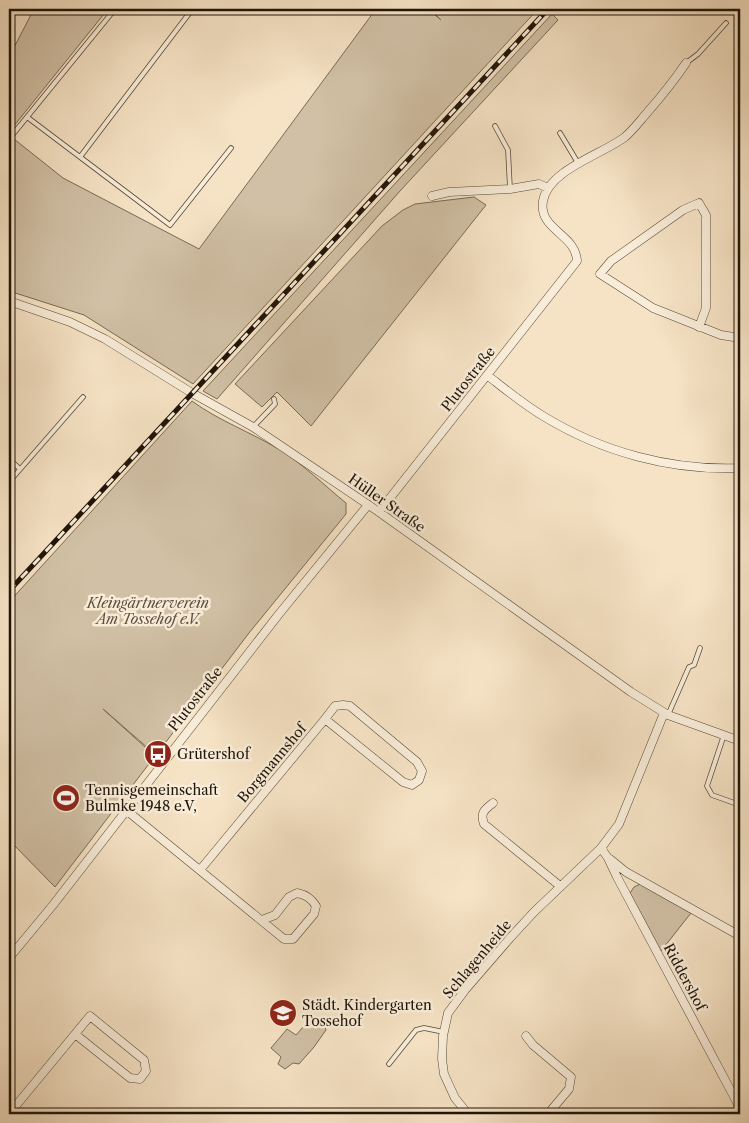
<svg xmlns="http://www.w3.org/2000/svg" width="749" height="1123" font-family="'Libre Caslon Text',serif">
  <style>
    .green { fill: #d1c0a5; stroke: #786a57 }
    .lines { fill: none; stroke-linecap: round; stroke-linejoin: round }
    .service-casing { stroke: #554838; stroke-width: 5.5 }
    .minor-casing { stroke: #554838; stroke-width: 9 }
    .service { stroke: #f9edd9; stroke-width: 4 }
    .minor { stroke: #f9edd9; stroke-width: 8 }
    .rail-casing { stroke: #1f1409; stroke-width: 5 }
    .rail { stroke: #f9edd9; stroke-width: 3; stroke-dasharray: 9; stroke-linecap: butt }
    .labels { text-anchor: middle; stroke-width: 5; stroke-linejoin: round; paint-order: stroke }
    .street-label { font-size: 14px; fill: #1f1409; stroke: #f9edd9 }
    .park-label { font-size: 14px; font-style: italic; fill: #5d5040; stroke: #f9edd9 }
    .poi-label { font-size: 14px; fill: #1f1409; stroke: #f9edd9; text-anchor: start }
  </style>
  <rect width="100%" height="100%" fill="#f6e3c5"/>
  <filter id="stains"><feTurbulence type="fractalNoise" baseFrequency=".004" numOctaves="4"/><feColorMatrix values="0 0 0 0 .2 0 0 0 0 .09 0 0 0 0 .02 0 0 0 .5 -.17"/></filter>
  <radialGradient id="worn" r=".72"><stop offset=".6" stop-color="#630" stop-opacity="0"/><stop offset="1" stop-color="#630" stop-opacity=".3"/></radialGradient>
  <!-- green -->
  <path class="green" d="M34,9H108L9,132V57Z
    M376,9H428L441,20L430,9H538L193,384L84,315L9,291V135L63,178L199,249Z
    M552,14L558,20L400,191L217,399L203,391Z
    M474,197L486,205L311,426L277,392L262,407L235,384L382,226L403,210L415,204Z
    M192,401C219,421 251,432 280,450C303,464 325,486 346,503V514L249,633L156,755L103,709L155,756L55,887L9,840V602Z
    M640,884L691,913L661,951L630,893L634,887Z
    M312,1017L324,1024L326,1030L314,1047L299,1064L293,1063L285,1069L278,1064L281,1057L271,1048L287,1029L296,1035Z"/>
  <g class="lines">
    <!-- service casing -->
    <g class="service-casing">
      <path id="service" d="M271,11L273,9
        M686,63L698,54L726,23
        M27,117L115,9
        M495,126L508,150L510,189
        M560,133L578,163
        M9,139L27,117L80,157L191,11L189,9
        M80,157L170,225L231,148
        M253,427L275,404L274,399
        M9,459L20,469
        M9,482L83,397
        M668,715L689,667L694,665L700,648
        M724,735L707,786L712,795L740,805
        M389,1064L416,1030L424,1028L444,1032"/>
    </g>
    <!-- minor casing -->
    <g class="minor-casing">
      <path id="minor" d="M432,196L449,192L510,189L539,184L548,188
        M9,301L70,322L105,339L192,393L253,427L379,512L631,692L668,715L740,741
        M699,327L706,308V215L699,203L683,210L611,261L600,274L653,308L721,335L740,338
        M487,375C505,389 523,404 543,416C602,452 671,471 740,468
        M379,512L577,261C576,234 538,230 543,201C548,170 603,154 625,137C633,130 639,122 646,114C660,98 674,81 686,63
        M493,803C484,810 480,813 484,824L560,886
        M126,810L284,939H293L314,914L316,906C311,898 306,895 297,893L289,897L275,915L262,920
        M601,848L608,858L617,877L740,1108
        M610,859L626,872L740,936
        M200,870L325,719L403,782L412,785L419,780L422,771L417,762L350,706L343,705L335,706L325,719
        M9,958L53,905L279,614L368,505
        M526,1036L533,1045L571,1077L569,1089L548,1114
        M9,1114L90,1016L144,1060L146,1071L140,1079L130,1078L75,1034
        M468,1114L455,1098L444,1074L442,1059L443,1036L448,1013L465,990L510,938L534,912L601,848L619,824L664,713"/>
    </g>
    <!-- service -->
    <use href="#service" class="service"/>
    <!-- minor -->
    <use href="#minor" class="minor"/>
    <!-- rail casing -->
    <g class="rail-casing">
      <path id="rail" d="M9,591L548,9"/>
    </g>
    <!-- rail -->
    <use href="#rail" class="rail"/>
  </g>
  <!-- icons -->
  <defs>
    <g id="bus-disc" transform="scale(1.4375)"><circle r="9.5" fill="#8f2418" stroke="#f9edd9"/><path d="M-5-6H5V4H4V6H2V4H-2V6H-4V4H-5ZM-3.5-4V0h7V-4ZM-3.5 1.2v1.5H-2V1.2ZM2 1.2v1.5H3.5V1.2Z" fill="#fff"/></g>
    <g id="stadium-disc" transform="scale(1.4375)"><circle r="9.5" fill="#8f2418" stroke="#f9edd9"/><path d="M0-5a6.5 5 0 1 0 0 10a6.5 5 0 1 0 0-10ZM-3.5-1.8h7v3.6h-7Z" fill="#fff"/></g>
    <g id="school-disc" transform="scale(1.4375)"><circle r="9.5" fill="#8f2418" stroke="#f9edd9"/><path d="M0-5L7-2L0 1L-7-2ZM-4 1L0 2.5L4 1V4Q0 6-4 4Z" fill="#fff"/></g>
  </defs>
  <g fill-rule="evenodd">
    <use href="#bus-disc" x="158" y="754"/>
    <use href="#stadium-disc" x="66" y="798"/>
    <use href="#school-disc" x="283" y="1013"/>
  </g>
  <g class="labels">
    <!-- street labels -->
    <g class="street-label">
      <text transform="translate(468 379) rotate(-52)" y="5">Plutostraße</text>
      <text transform="translate(387 503) rotate(35)" y="5">Hüller Straße</text>
      <text transform="translate(195 699) rotate(-52)" y="5">Plutostraße</text>
      <text transform="translate(272 763) rotate(-50)" y="5">Borgmannshof</text>
      <text transform="translate(477 959) rotate(-50)" y="5">Schlagenheide</text>
      <text transform="translate(685 977) rotate(62)" y="5">Riddershof</text>
    </g>
    <!-- park labels -->
    <g class="park-label">
      <text x="148" y="608">Kleingärtnerverein<tspan x="148" dy="16">Am Tossehof e.V.</tspan></text>
    </g>
    <!-- poi labels -->
    <g class="poi-label">
      <text x="177" y="759">Grütershof</text>
      <text x="85" y="795">Tennisgemeinschaft<tspan x="85" dy="16">Bulmke 1948 e.V,</tspan></text>
      <text x="302" y="1010">Städt. Kindergarten<tspan x="302" dy="16">Tossehof</tspan></text>
    </g>
  </g>
  <!-- margin -->
  <rect width="749" height="1123" fill="none" stroke="#f6e3c5" stroke-width="30"/>
  <rect x="10" y="10" width="729" height="1103" fill="none" stroke="#1f1409" stroke-width="2.5"/>
  <rect x="15" y="15" width="719" height="1093" fill="none" stroke="#1f1409"/>
  <rect width="100%" height="100%" filter="url(#stains)"/>
  <rect width="100%" height="100%" fill="url(#worn)"/>
</svg>
